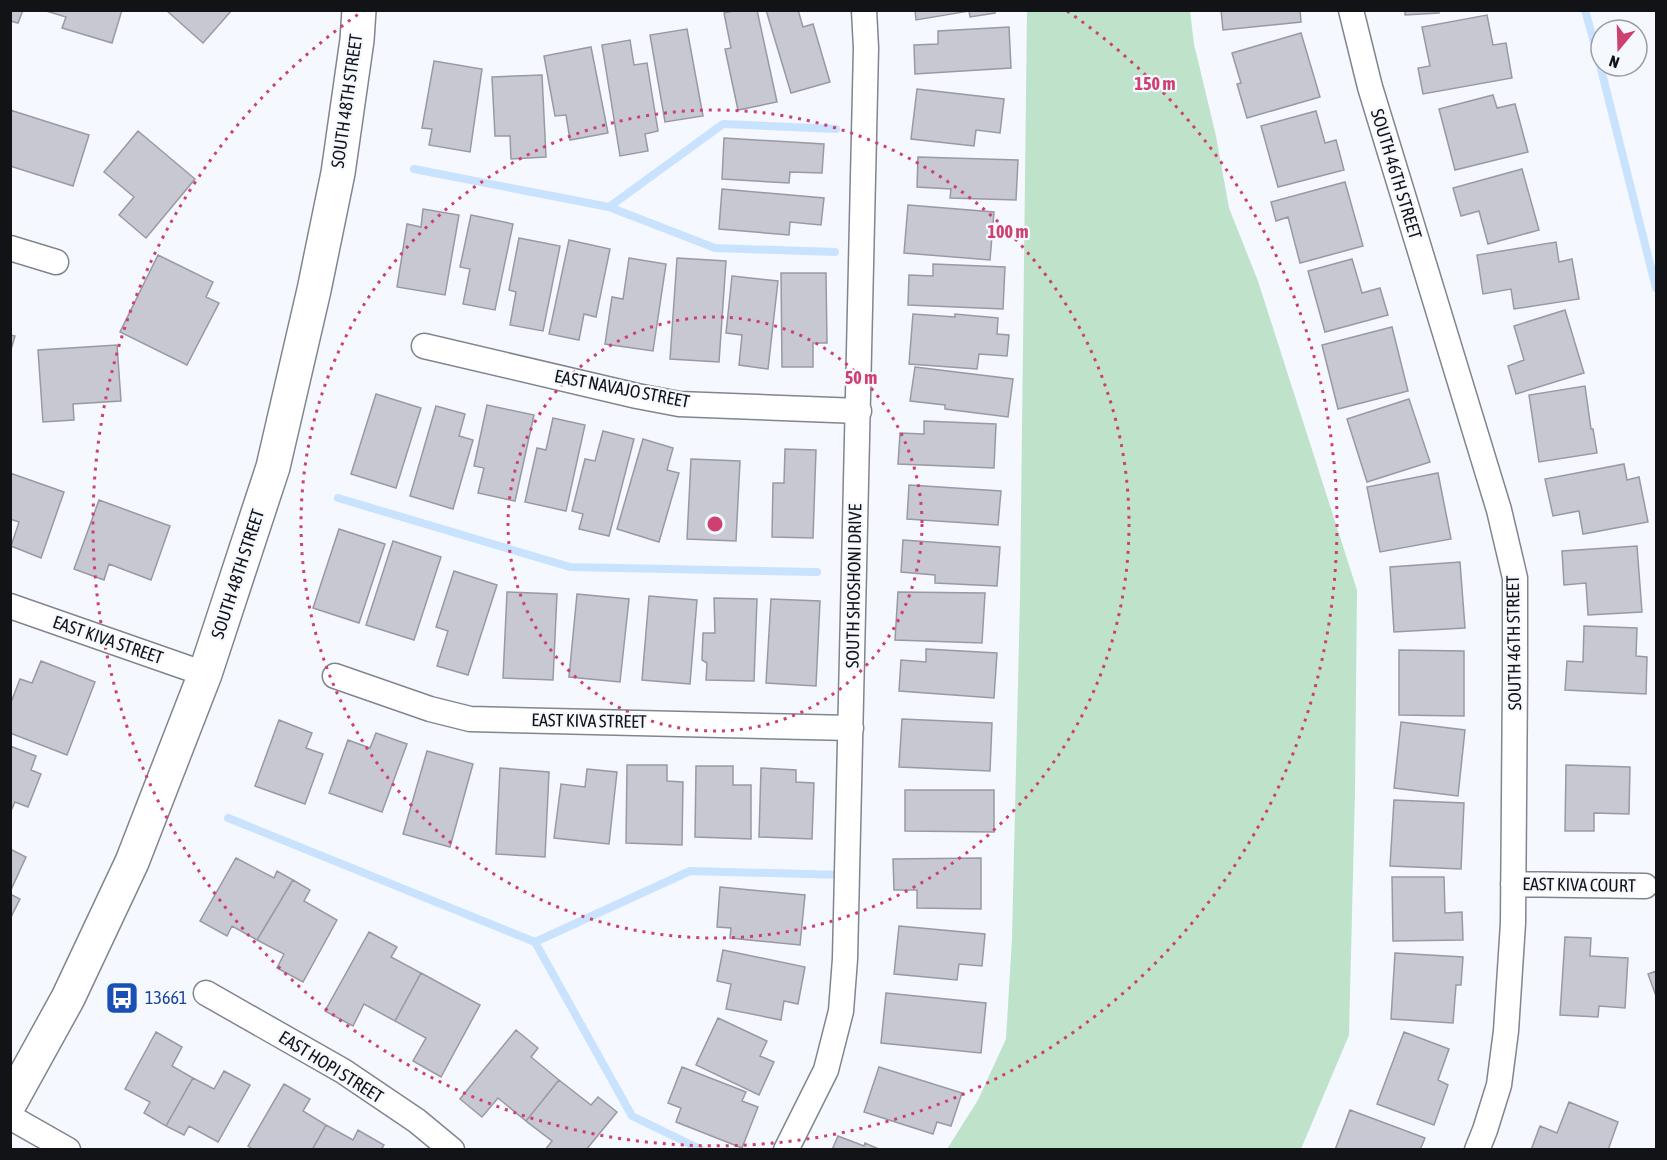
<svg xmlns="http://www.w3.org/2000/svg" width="1667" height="1160" font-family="'Asap Condensed',sans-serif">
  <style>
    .green { fill: #bfe3ca }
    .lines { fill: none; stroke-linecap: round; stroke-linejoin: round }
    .stream { stroke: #c9e2fe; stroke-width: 8 }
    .building { fill: #c8c8d3; stroke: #9999a3; stroke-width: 1.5 }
    .minor-casing { stroke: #81858f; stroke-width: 27 }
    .secondary-casing { stroke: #81858f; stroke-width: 36 }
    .minor { stroke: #fff; stroke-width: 24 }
    .secondary { stroke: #fff; stroke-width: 33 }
    .ring { fill: none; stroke: #cd406f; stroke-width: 3; stroke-dasharray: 3 6 }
    .labels { text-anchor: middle; stroke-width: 4.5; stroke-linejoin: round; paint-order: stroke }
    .street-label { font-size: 18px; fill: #121317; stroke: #f5f8fe }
    .transit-label { font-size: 18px; fill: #164399; stroke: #f5f8fe; text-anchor: start }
    .centre { fill: #cd406f; stroke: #f5f8fe; stroke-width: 3 }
    .ring-label { font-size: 18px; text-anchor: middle; font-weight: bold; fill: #cd406f; stroke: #f5f8fe; stroke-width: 4.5; stroke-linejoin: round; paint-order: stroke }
  </style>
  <rect width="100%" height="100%" fill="#f5f8fe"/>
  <!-- green -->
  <path class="green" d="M1027,11H1190L1194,44L1216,136L1229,208L1258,281L1357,590L1355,793L1349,1035L1301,1149H947L978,1100L1006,1039L1012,938L1020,597Z"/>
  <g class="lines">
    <!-- stream -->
    <path class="stream" d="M1585,10L1597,53L1656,288
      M414,169L609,207L723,124L836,129
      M609,207L715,248L835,252
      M338,498L570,567L817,572
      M228,818L535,942L690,871L844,875
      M535,942L632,1116L702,1150"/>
  </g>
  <!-- building -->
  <path class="building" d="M10,10H23L18,23L10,21Z
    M43,10H122L112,43L62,28L66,17Z
    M166,10H232L203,43Z
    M738,10H757L777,102L738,110L725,49L731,48L724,13Z
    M766,10H798L803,27L813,24L830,82L791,93Z
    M915,10H995V13L970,17L969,11L916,20Z
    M1221,10H1300L1301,22L1223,30Z
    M1405,10H1439V13L1405,15Z
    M1487,15L1493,45L1506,43L1512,78L1423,94L1418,68L1430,66L1422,27Z
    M1009,27L1011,68L915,74L914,45L938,44V31Z
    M687,29L703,116L665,122L650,35Z
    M1301,33L1320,97L1247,118L1237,84L1241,83L1232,53Z
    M630,40L634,65L647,63L658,131L645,134L648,151L620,156L602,45Z
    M591,47L608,133L570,140L566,115L555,116L544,56Z
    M434,61L482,69L470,152L429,145L432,129L422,128Z
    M542,75L546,157L511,159L510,136H495L492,77Z
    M917,89L1004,99L1000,133L976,130L974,146L911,139Z
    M1493,95L1497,108L1515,104L1528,152L1455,170L1439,109Z
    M10,110L89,135L73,186L10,166Z
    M1316,111L1325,143L1336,140L1344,170L1278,187L1261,126Z
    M138,131L195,179L146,238L119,215L134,197L104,172Z
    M724,138L824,144L822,173L790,172L789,183L722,179Z
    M918,157L1018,160L1016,200L950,198L951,189L917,187Z
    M1522,169L1539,230L1488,244L1479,211L1461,216L1453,188Z
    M1345,182L1363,246L1300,263L1288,217L1276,221L1271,202Z
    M722,189L824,198L821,225L790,222L789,235L719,229Z
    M908,205L994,212L990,260L904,253Z
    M423,209L459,215L445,295L397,287L407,224L421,227Z
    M471,215L513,224L495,310L463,304L470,269L460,267Z
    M519,238L560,246L543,331L510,325L516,292L509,290Z
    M569,240L610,249L596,317L584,314L579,340L549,334Z
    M1556,242L1559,262L1572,259L1579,299L1514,309L1511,289L1483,294L1477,255Z
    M158,255L213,282L206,297L219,303L187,365L120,332Z
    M629,258L666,264L653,351L605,344L612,297L623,299Z
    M677,258L726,261L719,362L670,359Z
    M1352,259L1362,293L1380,288L1388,315L1325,332L1308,271Z
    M933,264L1005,267L1003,309L908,305L909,275L933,276Z
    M781,273H826L827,343H813V367H782Z
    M732,276L778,281L768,369L739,365L742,335L726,333Z
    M1565,310L1584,373L1516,394L1508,366L1524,360L1514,326Z
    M913,314L955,317V314L998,318L997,334L1009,335L1007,356L979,354L977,369L909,364Z
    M1392,327L1408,391L1338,409L1322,345Z
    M10,335L15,336L10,353Z
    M117,345L121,401L73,404L74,420L43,422L38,350Z
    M915,367L1013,379L1008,417L945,409V405L910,401Z
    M1585,386L1591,429H1593L1597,453L1539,462L1529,395Z
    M376,394L421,408L396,488L351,474Z
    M1409,399L1430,462L1367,482L1347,419Z
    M487,405L534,415L515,501L478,493L484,468L474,466Z
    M436,406L465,414L459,436L473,440L453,509L410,496Z
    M553,418L585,425L566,511L525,502L537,448L546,450Z
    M924,421L996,424L994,468L898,464L900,433L924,434Z
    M603,431L634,439L609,536L579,529L583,514L572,511L585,459L595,461Z
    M643,439L673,448L667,470L679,473L659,542L617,529Z
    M785,449L816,450L813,538L772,537L773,483H784Z
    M691,459L740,461L736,541L687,539Z
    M1624,464L1627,480L1639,477L1648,522L1583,534L1579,511L1553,516L1545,479Z
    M10,473L64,492L41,558L11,546L19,522L10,519Z
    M1438,473L1451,539L1380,552L1367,487Z
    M909,485L1001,491L998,525L907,519Z
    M99,500L170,526L151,580L109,564L104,580L74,569Z
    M339,529L385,544L359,623L313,608Z
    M903,540L1000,547L997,586L935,583V575L901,572Z
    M393,541L441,557L414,640L366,625Z
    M1637,546L1642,612L1588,615L1586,583L1564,585L1562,551Z
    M1460,562L1465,628L1394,632L1390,567Z
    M454,571L497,585L468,675L437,666L448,631L436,627Z
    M507,592L557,594L553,680L503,678Z
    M898,592L985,593L982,643L895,640Z
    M577,594L629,599L620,682L569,677Z
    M649,596L697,600L690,684L642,680Z
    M714,598L757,599L754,681L706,680L707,663L702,660L703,633H715Z
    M771,599L820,601L816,686L766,683Z
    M1584,626L1637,628L1636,656L1647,657L1646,694L1565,690L1567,661L1583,662Z
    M926,649L997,653L994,698L899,691L901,660L926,662Z
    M1399,650L1464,651V716L1399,715Z
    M41,661L95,682L67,755L10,733V705L20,679L32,683Z
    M902,719L992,723L990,771L899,767Z
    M279,720L312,733L306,748L323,754L305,804L255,786Z
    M1401,722L1465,730L1458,796L1394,788Z
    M376,733L407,744L382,812L329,793L348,740L370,748Z
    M10,746L36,756L31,770L41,774L28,807L15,802L10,813Z
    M427,751L473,764L450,847L403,834Z
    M627,765H667V781L683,782L682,845L626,843Z
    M1566,765L1630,767L1629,814L1594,813V831H1565Z
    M696,766H733V785H751V839L695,837Z
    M500,768L549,772L545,857L496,854Z
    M761,768L796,770V782L814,783L812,839L759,837Z
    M587,769L617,772L609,844L554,838L561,784L585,787Z
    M905,790H994V832L905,831Z
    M1394,800L1464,803L1461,869L1390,866Z
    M10,849L26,857L10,892Z
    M236,858L274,878L277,871L293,880L257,940L232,926L227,936L200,921Z
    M981,858V909L917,908V890H894L893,859Z
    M1392,877H1444L1445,913L1462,912L1463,940L1393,941Z
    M293,880L310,890L304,901L337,920L303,982L277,968L284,954L257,940Z
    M720,887L805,895L800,945L730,938L731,928L717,927Z
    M10,894L20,899L10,919Z
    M899,926L985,934L982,966L959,964L957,980L894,974Z
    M369,932L397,947L391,957L421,973L395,1021L364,1004L353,1026L325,1011Z
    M1565,937L1591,938L1590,956L1628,958L1625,1008L1599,1006L1598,1017L1560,1015Z
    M723,950L805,967L798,1004L784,1001L781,1020L726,1009L731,984L717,981Z
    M1395,953L1463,957L1461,985H1456L1453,1023L1391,1019Z
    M1656,971V996L1648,974Z
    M421,973L480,1005L441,1077L413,1061L426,1038L395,1021Z
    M886,993L986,1003L981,1053L881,1043Z
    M718,1018L767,1041L760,1056L774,1062L759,1095L696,1065Z
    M516,1030L538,1048L531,1057L559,1080L526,1121L498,1098L482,1117L460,1099Z
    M156,1032L182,1047L172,1066L193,1078L166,1126L144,1113L150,1102L125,1089Z
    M1404,1032L1449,1049L1438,1080L1448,1085L1434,1125L1377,1104Z
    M682,1067L746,1092L742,1101L758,1107L742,1148L676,1122L681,1108L668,1103Z
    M879,1067L962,1093L951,1126L937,1122L933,1134L864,1112Z
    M224,1071L250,1085L218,1142L189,1126L184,1135L166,1126L193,1078L214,1089Z
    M559,1080L591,1105L598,1097L617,1112L586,1150H545L552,1141L526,1121Z
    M284,1084L310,1099L303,1111L326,1125L312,1150H254L248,1146Z
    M1569,1102L1618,1122L1608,1150H1531L1540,1126L1557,1133Z
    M1350,1110L1425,1138L1420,1150H1335Z
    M326,1125L353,1140L358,1130L384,1145L381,1150H312Z
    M838,1136L864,1146L865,1143L881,1150H832Z"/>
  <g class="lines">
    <!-- minor casing -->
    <g class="minor-casing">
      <path id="minor" d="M1351,10L1370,87L1499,510L1515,578V676L1513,923L1506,1031L1499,1085L1485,1130L1477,1150
        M10,248L56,262
        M424,346L637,396L679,404L859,411
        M10,606L205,674
        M335,676L430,709L470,719L851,728
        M1513,884L1645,886
        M206,993L343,1071L417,1121L452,1150
        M10,1117L68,1150
        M786,1150L826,1070L841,1011L845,959L866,48L864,10"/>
    </g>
    <!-- secondary casing -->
    <g class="secondary-casing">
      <path id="secondary" d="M10,1103L68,998L132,862L205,674L273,467L314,290L338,173L357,40L359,10"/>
    </g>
    <!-- minor -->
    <use href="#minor" class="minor"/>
    <!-- secondary -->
    <use href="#secondary" class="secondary"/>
  </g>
  <!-- distance rings -->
  <g class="ring">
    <circle cx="715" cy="524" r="207"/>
    <circle cx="715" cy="524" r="414"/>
    <path d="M1067 11A622 622 0 1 1 363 11"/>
  </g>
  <!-- icons -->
  <defs>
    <g id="bus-square" transform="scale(1.725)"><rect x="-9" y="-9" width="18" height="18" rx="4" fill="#1a4fb4" stroke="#f5f8fe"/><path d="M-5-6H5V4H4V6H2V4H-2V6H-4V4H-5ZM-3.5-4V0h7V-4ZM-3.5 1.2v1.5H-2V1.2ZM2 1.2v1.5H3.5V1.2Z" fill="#fff"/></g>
  </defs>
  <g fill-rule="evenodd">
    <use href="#bus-square" x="122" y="998"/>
  </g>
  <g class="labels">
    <!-- street labels -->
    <g class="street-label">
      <text transform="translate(347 101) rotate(-82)" y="6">SOUTH 48TH STREET</text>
      <text transform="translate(1396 174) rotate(73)" y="6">SOUTH 46TH STREET</text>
      <text transform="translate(622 389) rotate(11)" y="6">EAST NAVAJO STREET</text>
      <text transform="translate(238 574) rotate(-72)" y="6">SOUTH 48TH STREET</text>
      <text transform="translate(854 586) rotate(-89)" y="6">SOUTH SHOSHONI DRIVE</text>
      <text transform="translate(108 640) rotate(19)" y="6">EAST KIVA STREET</text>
      <text transform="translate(1514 643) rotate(-91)" y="6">SOUTH 46TH STREET</text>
      <text transform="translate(589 721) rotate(1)" y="6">EAST KIVA STREET</text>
      <text transform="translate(1579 885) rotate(1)" y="6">EAST KIVA COURT</text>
      <text transform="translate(331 1067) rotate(32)" y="6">EAST HOPI STREET</text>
    </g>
    <!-- transit labels -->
    <g class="transit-label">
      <text x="145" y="1004">13661</text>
    </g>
  </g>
  <circle cx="715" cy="524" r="9" class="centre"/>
  <g class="ring-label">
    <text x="1155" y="90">150 m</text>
    <text x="1008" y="238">100 m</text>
    <text x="861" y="384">50 m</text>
  </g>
  <!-- border -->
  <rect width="1667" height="1160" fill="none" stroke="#121317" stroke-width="24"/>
  <!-- north arrow -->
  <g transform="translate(1619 48) rotate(199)"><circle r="28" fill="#f5f8fe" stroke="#9a9ca2" stroke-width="1.5"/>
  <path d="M0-4.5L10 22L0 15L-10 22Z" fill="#cd406f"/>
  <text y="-9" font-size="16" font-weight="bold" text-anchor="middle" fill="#121317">N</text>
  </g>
</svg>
